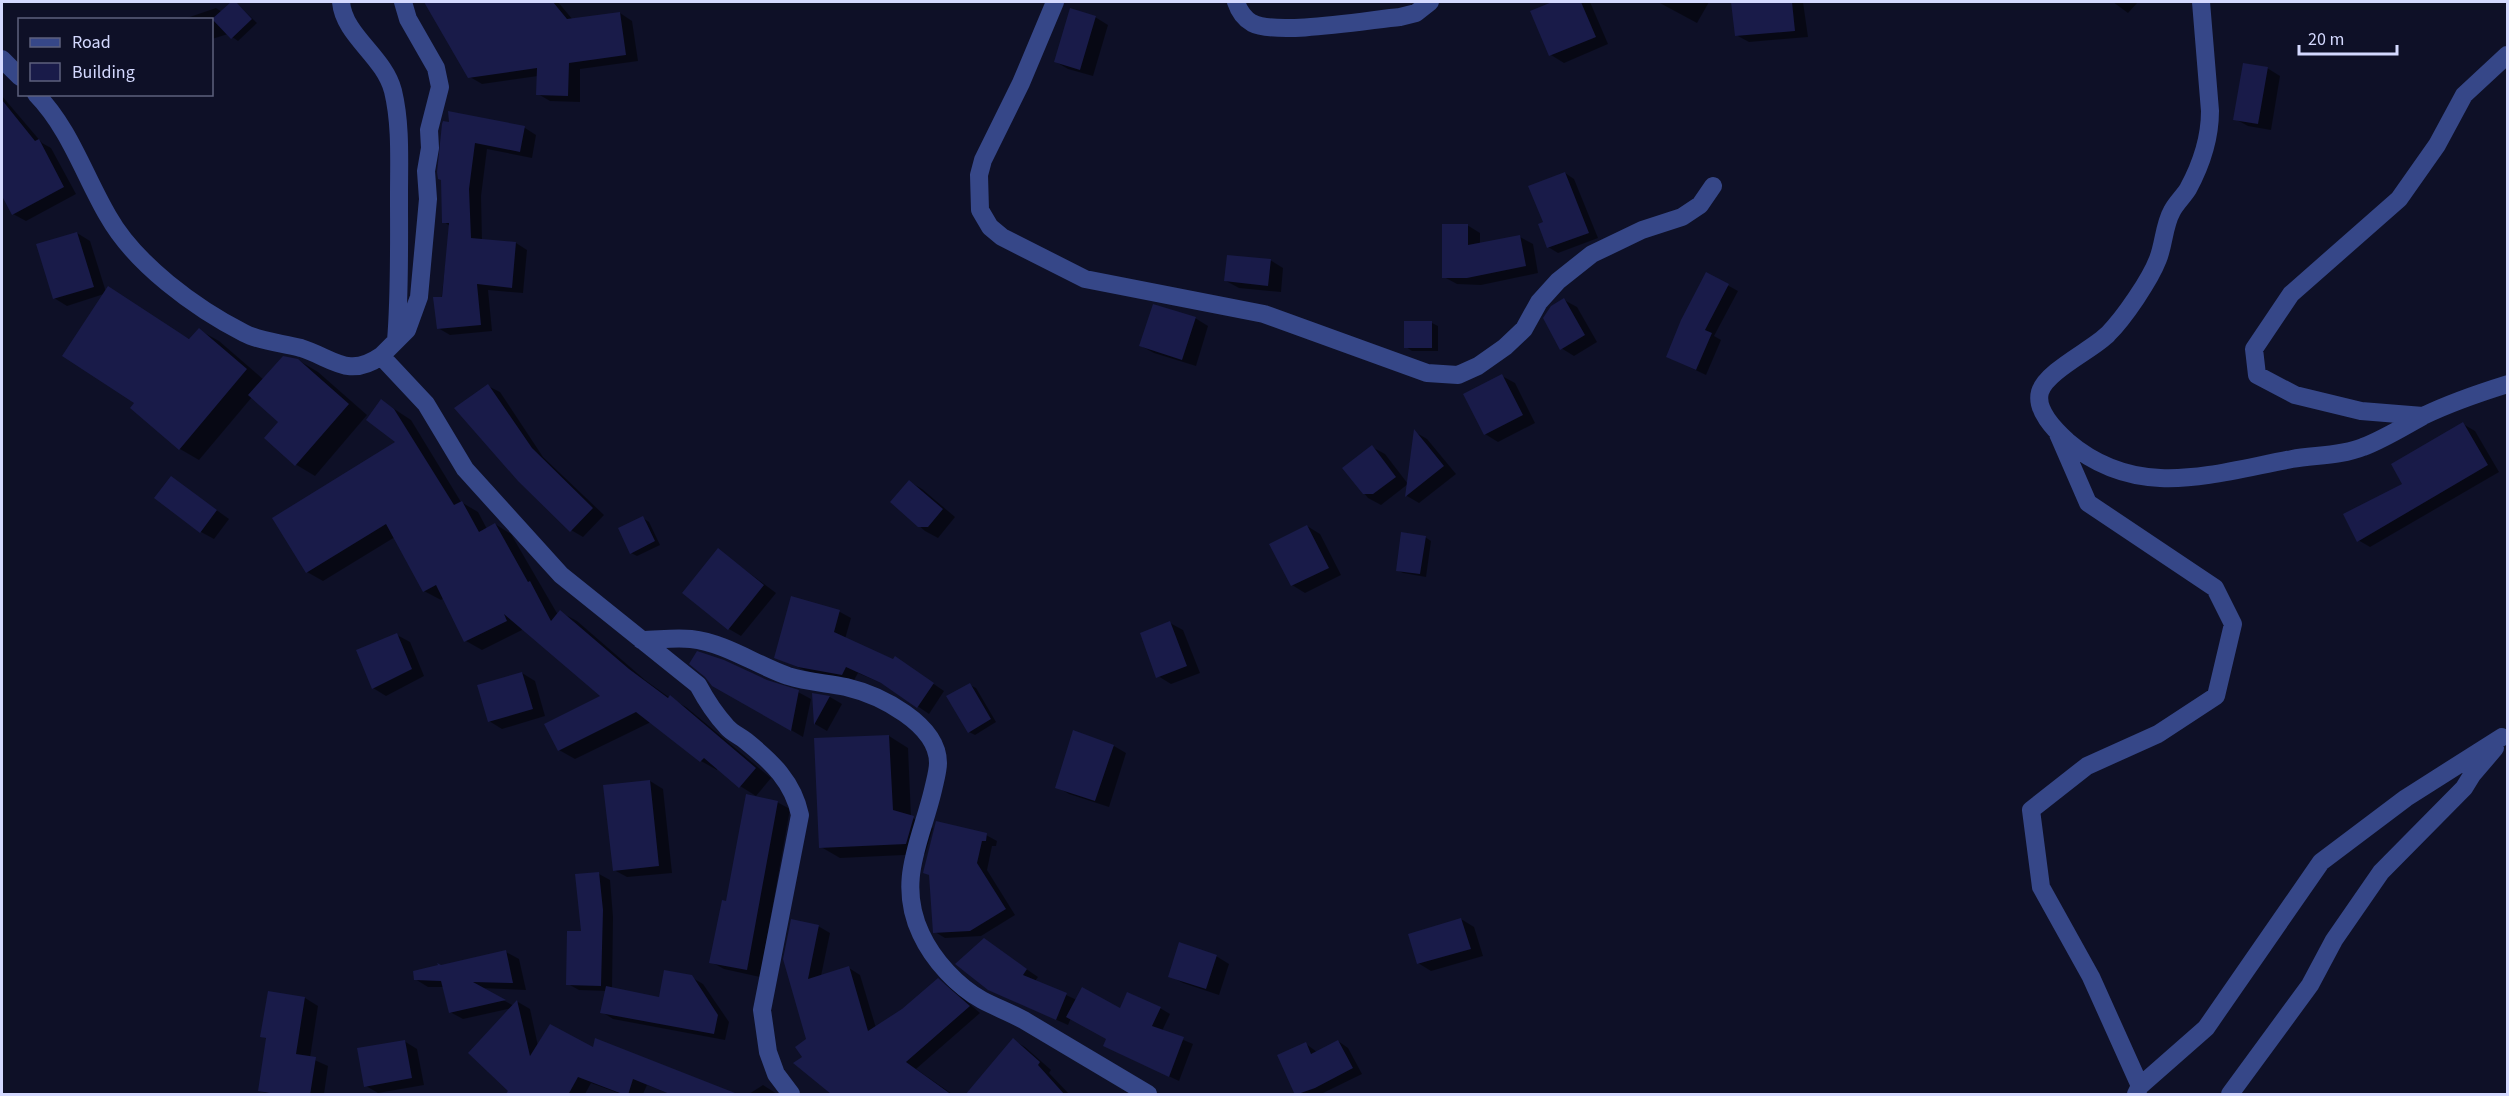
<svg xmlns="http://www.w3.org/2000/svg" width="2509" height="1096" font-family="'Source Sans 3',sans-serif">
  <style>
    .shadow { fill: #0007 }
    .building { fill: #191b49 }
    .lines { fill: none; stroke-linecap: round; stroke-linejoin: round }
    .minor { stroke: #364788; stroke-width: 18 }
  </style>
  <rect width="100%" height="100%" fill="#0e1027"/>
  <!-- shadow -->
  <path class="shadow" d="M235,2L257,23L238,41L228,34L212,39V20H181L216,8L222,12Z
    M426,2H473L477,9L486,2H558L573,20L620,13L632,21L638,61L580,69V102L550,101L538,94V76L482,84L470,77Z
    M1556,2H1590L1608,44L1564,63L1551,55L1532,12Z
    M1658,2H1709L1697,23Z
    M1733,2H1803L1808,37L1749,42L1736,35Z
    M2113,2H2138L2128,13Z
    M1095,17L1108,25L1093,76L1068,69L1056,62Z
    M2267,68L2280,76L2271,130L2248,126L2235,119Z
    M2,96L42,143L51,148L76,194L26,221L13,214L2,193Z
    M444,124L525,128L536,135L532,158L487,149L481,196L482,240L516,243L527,250L523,293L488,290L492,331L450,335L438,328L450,226L444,222Z
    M1565,173L1574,179L1598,238L1558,253L1548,247Z
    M1467,225L1480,233V244L1520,237L1533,244L1538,273L1481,285L1457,284L1444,277Z
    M77,233L90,241L106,292L191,340L199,330L219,341L264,380L298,360L318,372L367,415L315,476L295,464L280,422L252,397L199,460L180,449L137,403L104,294L67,306L54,298Z
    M1270,260L1283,268L1281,292L1239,288L1226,281Z
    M1707,274L1738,291L1714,336L1721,340L1706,375L1668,357Z
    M1564,300L1577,307L1597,342L1574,356L1561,348Z
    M1195,318L1208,326L1196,366L1154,353L1141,346Z
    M1432,323L1438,326V351H1412L1406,347Z
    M1502,376L1515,383L1535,423L1498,442L1485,434Z
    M488,386L500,392L543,457L604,515L583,537L571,530Z
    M382,401L411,420L461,502L478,512L487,529L495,524L511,534L558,615L560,612L577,621L645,680L670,698L686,707L771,778L756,796L740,786L718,768L717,770L701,761L651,722L575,759L559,750L602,697L521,626L522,630L482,650L466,641L444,598L441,600L424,591L395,537L323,581L307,572L398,442Z
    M2463,424L2475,431L2499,472L2370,547L2358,540L2404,484Z
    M1415,432L1427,439L1456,474L1419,503L1407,496Z
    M1372,447L1385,454L1408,484L1381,505L1368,498L1344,468Z
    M172,478L229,519L214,539L201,532Z
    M910,482L922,489L955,517L938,538L925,531L892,502Z
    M643,518L649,522L660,545L637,556L631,553Z
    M1307,526L1320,534L1341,575L1305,593L1292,585Z
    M1425,537L1431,541L1426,577L1403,573L1397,570Z
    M718,550L776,593L741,636L729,629Z
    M792,598L840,612L851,618L845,639L906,665L944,691L929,714L888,686L858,673L854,680L811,673L775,657Z
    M1170,623L1183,630L1200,673L1171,684L1158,676Z
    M397,635L410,642L424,676L386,696L373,688Z
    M522,673L535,681L545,716L502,729L489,721Z
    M767,682L798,692L811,699L803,737L713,685Z
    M970,685L976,688L996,722L975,735L969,732Z
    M814,695L830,697L842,704L827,731L815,724Z
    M889,736L908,748L911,817L933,828L925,854L840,858L821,847Z
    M1114,746L1126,753L1109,807L1069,794L1057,787Z
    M650,781L663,789L672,873L627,877L614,870Z
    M777,802L790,809L760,977L724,969L711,962Z
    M986,835L997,841L996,846H992L987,870L1015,915L981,936L945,938L935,932L931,876L925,872Z
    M599,874L610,880L613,917L612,989L660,999L691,977L703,984L729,1022L725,1040L613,1019L602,1012L607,991L579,990L568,984Z
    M1461,919L1474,927L1483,956L1431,971L1418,963Z
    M818,926L830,933L821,976L849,968L860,975L876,1028L903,1011L938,980L950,987L980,1013L916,1069L952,1094H833L796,1063L804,1057L808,1040L785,959Z
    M984,940L1038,977L1035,981L1077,1000L1121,1010L1160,1008L1170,1014L1162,1031L1193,1044L1179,1081L1115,1051L1108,1039L1071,1018L1068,1025L988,989Z
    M506,952L519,959L526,990L481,988L514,1006L518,1002L530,1009L538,1046L594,1050L709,1094H670L647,1085L643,1094H621L591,1083L585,1094H514L512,1008L463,1019L450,1012L444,987H428L415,979Z
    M1216,956L1229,964L1219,995L1183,983L1170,976Z
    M305,998L318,1006L310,1058L328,1066L324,1094H268L259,1090L267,1039L261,1036Z
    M1013,1040L1025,1047L1051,1070L1049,1073L1069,1094H967Z
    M404,1041L417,1049L424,1085L378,1093L366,1086Z
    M1338,1041L1348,1048L1362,1074L1321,1094H1297L1279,1056L1306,1044L1317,1052Z
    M763,1085L777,1094H749Z"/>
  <!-- building -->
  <path class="building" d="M231,2H236L252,19L231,39L212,19Z
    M424,2H553L567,19L620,12L626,55L569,63L568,96L536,95L537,68L468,78Z
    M1552,2H1581L1596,37L1549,56L1530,11Z
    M1731,2H1792L1795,31L1735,36Z
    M1070,8L1096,16L1080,70L1054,62Z
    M2243,63L2268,67L2258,124L2233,120Z
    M2,100L35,141L39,139L64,187L12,215L2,196Z
    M448,111L525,126L520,152L475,143L469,189L471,238L516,242L512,288L477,284L481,325L437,329L433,297H442L449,223H442L441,180L438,179L437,172L442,124L443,121L449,122Z
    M1565,172L1589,233L1547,248L1538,224L1543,222L1528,186Z
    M1442,224H1468V245L1520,235L1526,266L1467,278H1442Z
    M77,232L94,287L53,299L36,244Z
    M1227,255L1271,259L1268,286L1224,281Z
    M1706,272L1729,284L1705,330L1712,333L1696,370L1666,357L1681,320Z
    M108,286L189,339L199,328L247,369L179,450L130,408L134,403L62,356Z
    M1564,298L1585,335L1560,350L1543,318L1551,306Z
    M1153,304L1196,317L1182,360L1139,346Z
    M1404,321H1432V348H1404Z
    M283,356L298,359L349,404L295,466L264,438L278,422L248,395Z
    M1502,374L1523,415L1484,435L1463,394Z
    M488,384L532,448L593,508L570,532L518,481L454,408Z
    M381,399L394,409L454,505L462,501L479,532L495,523L528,582L530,581L551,621L560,610L629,669L668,698L670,695L756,768L739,788L704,758L700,762L636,712L558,751L544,724L600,696L504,614L507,621L464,642L436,585L423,592L386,524L306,573L272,518L395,442L366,420Z
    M2463,422L2488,465L2357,542L2343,514L2402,484L2391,464Z
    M1414,429L1444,466L1405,497Z
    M1372,445L1396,477L1373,494H1363L1342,468Z
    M171,476L217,510L200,533L154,498Z
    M909,480L943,509L928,527H918L890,502Z
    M643,516L655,541L630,554L618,528Z
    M1307,525L1329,568L1291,586L1269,544Z
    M1401,532L1426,536L1420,574L1396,571Z
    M718,548L764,585L728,630L682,593Z
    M791,596L840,610L834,632L893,659L895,656L934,683L917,708L881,683L846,667L842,675L798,667L774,658Z
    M1170,621L1187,666L1156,678L1140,633Z
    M397,633L412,669L372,689L356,650Z
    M697,651L724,660L767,680L799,690L791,731L712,686L705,677L689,664Z
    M522,672L533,709L488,722L477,685Z
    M970,683L991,719L968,733L946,696Z
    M812,693L830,696L814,725Z
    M1073,730L1114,745L1095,801L1055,788Z
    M889,735L893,810L914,816L906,844L819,848L814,738Z
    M650,780L659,866L613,871L603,785Z
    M746,794L778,801L747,970L709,963L722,900L726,901Z
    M936,821L987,833L986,841H982L977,863L1006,909L970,931L933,933L929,875L923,873Z
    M599,872L603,910L601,986L566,985L567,931H581L575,874Z
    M1461,918L1471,949L1417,964L1408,934Z
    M791,919L819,925L808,979L849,966L868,1031L902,1009L938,978L970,1006L906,1062L952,1095L831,1094L793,1063L802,1057L795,1047L806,1039L783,959Z
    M984,938L1027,969L1023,975L1067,993L1056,1020L988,990L955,964Z
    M1179,942L1217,955L1206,989L1168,977Z
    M506,950L513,983L473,982L506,1000L449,1013L441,981L414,980L413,971L438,965L437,963L441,965Z
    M664,970L692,975L718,1015L714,1034L600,1013L606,986L659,997Z
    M1082,987L1120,1008L1127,992L1161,1007L1152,1026L1184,1037L1169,1077L1103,1046L1106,1039L1066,1017Z
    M268,991L305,997L296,1054L316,1057L310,1095H281L258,1091L266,1038L260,1037Z
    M517,1000L530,1056L550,1024L593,1047L595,1038L735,1093V1095H672L633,1079L628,1095H625L578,1077L568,1095H505L508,1091L468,1053Z
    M1013,1038L1040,1062L1038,1065L1065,1095H965Z
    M405,1040L412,1078L364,1087L357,1048Z
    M1338,1040L1353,1068L1315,1088L1295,1095L1277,1055L1306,1042L1311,1054Z"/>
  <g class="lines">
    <!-- minor -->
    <path class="minor" d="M341,2C344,36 384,56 393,91C401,124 399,161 399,195C399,244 400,293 396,341
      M403,2L408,19L436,68L440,87L429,130L430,148L426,171L428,199L419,297L407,330L381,356L426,404L465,469L561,575L698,685C706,700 715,714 727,727C732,733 740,736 746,741C772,762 793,782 800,815L762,1010L768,1052L776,1074L791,1094
      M1055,2L1021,83L983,160L979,175L980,210L990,227L1002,237L1085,279L1264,314L1427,373L1458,375L1478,366L1505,347L1524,329L1539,302L1558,281L1592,254L1642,230L1682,217L1700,205L1713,186
      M1236,2C1239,11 1243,18 1252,23C1277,36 1368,20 1400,17L1416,13L1430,2
      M2201,2L2210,111C2210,138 2201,165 2188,189C2183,197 2176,203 2172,211C2164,225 2164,244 2158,259C2150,280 2124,318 2108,334C2094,349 2046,371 2040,392C2035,410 2055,430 2067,441C2137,501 2211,474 2292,459C2314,455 2341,456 2363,447C2384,439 2403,427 2423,416C2450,403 2479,393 2508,384
      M2,59L20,77
      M36,94C70,129 84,175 108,216C135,264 195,308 244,333C261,342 283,343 301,348C333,358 348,379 381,356
      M2423,416L2361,411L2295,395L2257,375L2254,349L2291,294L2399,199L2437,145L2464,95L2507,55
      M2058,434L2088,503L2215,588L2233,624L2216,696L2158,734L2087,766L2031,810L2041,887L2091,977L2140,1086L2136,1094
      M641,640C657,640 675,637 691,639C726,643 756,665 788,676C807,682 827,683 846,687C880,695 938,724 938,763C938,771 935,781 933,790C921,841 896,881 921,934C933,960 957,986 982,1000C997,1008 1012,1013 1027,1022C1067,1046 1108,1070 1148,1094
      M2140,1086L2206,1028L2321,862L2406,798L2502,737
      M2230,1094L2310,985L2334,940L2381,872L2464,788L2472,775L2495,748"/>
  </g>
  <!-- border -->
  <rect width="2509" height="1096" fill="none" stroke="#d4d9ff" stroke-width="6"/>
  <!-- legend -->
  <rect x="18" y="18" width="195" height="78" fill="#0e1027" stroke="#5d607d" stroke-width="1.5"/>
  <rect x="30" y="38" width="30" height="9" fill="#364788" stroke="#5d607d" stroke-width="1.5"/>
  <text x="72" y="48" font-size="18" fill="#d4d9ff">Road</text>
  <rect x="30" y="63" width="30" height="18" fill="#191b49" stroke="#5d607d" stroke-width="1.5"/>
  <text x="72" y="78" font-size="18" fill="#d4d9ff">Building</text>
  <!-- scale -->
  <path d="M2299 45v9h98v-9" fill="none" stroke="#d4d9ff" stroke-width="3"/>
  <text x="2308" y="45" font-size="18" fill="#d4d9ff" stroke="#0e1027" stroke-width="4.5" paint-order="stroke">20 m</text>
</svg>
